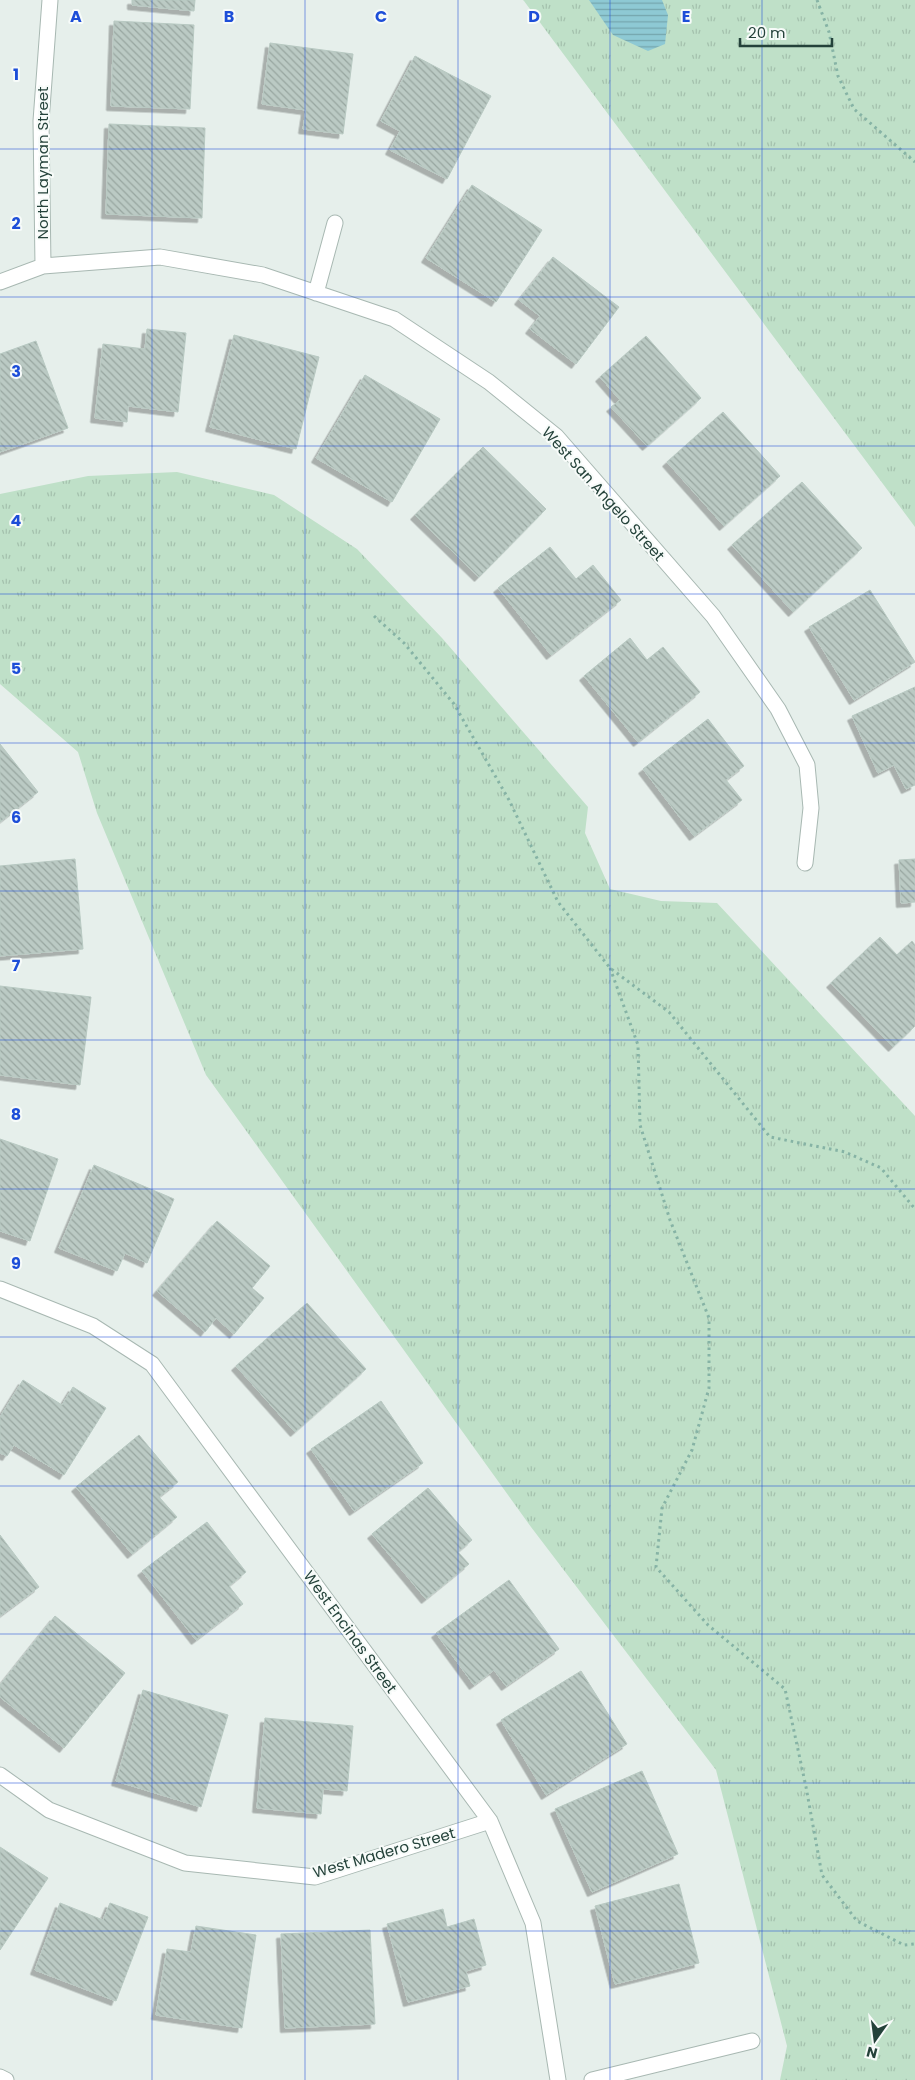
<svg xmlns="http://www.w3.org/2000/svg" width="915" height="2080" font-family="Poppins,sans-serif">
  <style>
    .grass { fill: url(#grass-tufts) }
    .water { fill: url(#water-rules) }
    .building { fill: url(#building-back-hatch); stroke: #b8c9c2; filter: url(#shadow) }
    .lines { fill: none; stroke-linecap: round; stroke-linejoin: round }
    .street-casing { stroke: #a8b8b2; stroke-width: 17 }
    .path { stroke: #86b3a5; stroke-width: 3; stroke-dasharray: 2.5 4; stroke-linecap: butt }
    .street { stroke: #fff; stroke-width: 15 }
    .grid { fill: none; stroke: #1d4ed8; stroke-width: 1; stroke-opacity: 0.55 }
    .labels { text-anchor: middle; stroke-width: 4; stroke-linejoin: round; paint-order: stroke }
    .street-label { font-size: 15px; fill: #24423a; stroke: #f7fbf9 }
    .grid-label { font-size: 16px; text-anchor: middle; font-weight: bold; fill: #1d4ed8; stroke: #f7fbf9; stroke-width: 4; stroke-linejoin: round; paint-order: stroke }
  </style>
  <defs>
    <pattern id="grass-tufts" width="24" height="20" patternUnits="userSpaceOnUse" patternTransform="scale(1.25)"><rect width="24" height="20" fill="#bfe0c8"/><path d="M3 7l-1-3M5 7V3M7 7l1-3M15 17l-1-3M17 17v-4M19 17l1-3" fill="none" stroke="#a4c1ad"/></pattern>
    <pattern id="water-rules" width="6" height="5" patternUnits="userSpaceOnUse" patternTransform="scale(1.25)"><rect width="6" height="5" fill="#8ec9d4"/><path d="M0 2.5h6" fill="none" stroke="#74a5ad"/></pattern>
    <pattern id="building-back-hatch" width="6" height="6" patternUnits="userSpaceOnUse" patternTransform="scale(1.25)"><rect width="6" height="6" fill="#bbcac4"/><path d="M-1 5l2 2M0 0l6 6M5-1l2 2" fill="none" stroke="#98a6a0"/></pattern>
    <filter id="shadow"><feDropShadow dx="-4.5" dy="4.5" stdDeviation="0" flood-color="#0004"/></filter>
  </defs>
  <rect width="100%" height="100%" fill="#e6efeb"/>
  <!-- grass -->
  <path class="grass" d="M523,0H915V527L524,1Z
    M177,472L274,495L357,549L442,638L588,807L585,833L610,889L661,901L717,903L915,1116V2080H780L787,2046L716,1770L531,1527L206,1075L97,813L78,752L0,684V494L88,476Z"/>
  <!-- water -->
  <path class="water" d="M589,0H662L668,15L665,44L648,51L613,35Z"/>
  <!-- building -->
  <path class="building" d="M132,0H195L194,11L132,5Z
    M114,21L194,25L190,109L111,106Z
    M270,43L353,54L343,134L303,129L306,110L262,104Z
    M415,56L491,96L447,179L390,150L400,131L381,121Z
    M109,124L205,128L202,218L106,214Z
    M472,185L542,230L496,302L426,258Z
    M553,257L619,307L576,364L530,329L540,316L519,300Z
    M147,329L186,333L178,412L128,406L127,422L95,418L103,344L145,349Z
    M234,335L319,357L296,449L210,427Z
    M646,336L701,398L647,446L611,407L620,400L600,377Z
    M36,341L68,428L0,452V354Z
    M365,375L440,419L392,502L316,458Z
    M723,412L780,476L724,526L667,462Z
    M483,447L546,509L479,577L415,515Z
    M802,482L862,548L793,612L732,545Z
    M550,547L576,579L593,565L621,600L551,655L498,588Z
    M870,590L915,662L854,700L809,627Z
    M630,638L647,660L663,647L700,692L638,742L584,676Z
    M915,687V785L906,789L894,765L878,773L852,716Z
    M708,719L744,766L726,780L742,800L694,836L643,769Z
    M0,744L38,792L0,822Z
    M75,859L83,949L0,956V866Z
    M915,859V902L901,903L899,860Z
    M880,937L897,955L912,941L915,945V1026L893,1047L831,983Z
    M0,986L91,997L80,1085L0,1075Z
    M0,1139L58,1159L30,1241L0,1231Z
    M94,1165L174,1199L147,1263L125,1253L117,1271L59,1248Z
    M217,1221L270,1266L252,1288L264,1298L234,1334L216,1318L205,1332L157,1291Z
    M307,1303L366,1369L295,1432L236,1366Z
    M23,1380L62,1405L73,1387L106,1408L64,1475L14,1445L7,1456L0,1453V1417Z
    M381,1401L423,1463L354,1511L311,1449Z
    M139,1435L178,1482L159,1497L177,1517L132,1554L76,1487Z
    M428,1488L472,1540L458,1552L469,1564L426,1599L372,1534Z
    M207,1522L246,1572L229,1586L243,1604L196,1640L142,1571Z
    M0,1535L39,1587L0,1616Z
    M509,1580L559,1649L506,1686L494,1670L474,1685L436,1633Z
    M55,1616L125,1673L64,1748L0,1697V1685Z
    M581,1671L627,1744L546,1795L501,1720Z
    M143,1690L228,1715L201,1807L116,1781Z
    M265,1718L353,1726L347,1791L323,1789L321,1814L257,1808Z
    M642,1771L678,1854L592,1892L555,1809Z
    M0,1847L48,1878L0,1950Z
    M679,1884L699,1963L615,1984L595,1906Z
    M60,1903L103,1920L110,1903L148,1917L116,2001L35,1970Z
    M443,1909L447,1927L474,1919L486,1965L466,1971L470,1986L408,2002L387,1924Z
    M196,1926L256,1935L242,2028L156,2015L167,1949L191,1952Z
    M370,1930L375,2024L285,2028L281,1934Z"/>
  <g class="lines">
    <!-- street casing -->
    <g class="street-casing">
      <path id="street" d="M43,266L41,121L50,0
        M0,282L43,266L160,257L263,275L394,319L489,382L556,436L713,616L778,709L807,765L811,808L805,863
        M316,293L335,223
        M0,1289L93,1326L152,1364L490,1821L533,1923L558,2080
        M0,1775L49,1810L185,1863L315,1877L490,1821
        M0,2077L6,2080
        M592,2080L752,2041"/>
    </g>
    <!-- path -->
    <path class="path" d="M817,0L829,32L838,76L854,109L915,162
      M374,616L404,643L454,704L509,800L558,902L610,968L669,1012L770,1137L845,1152L881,1168L915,1209
      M610,968L638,1045L640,1125L670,1220L709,1318V1388L692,1450L662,1508L656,1567L708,1625L785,1689L806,1787L822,1875L857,1921L904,1945L915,1944"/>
    <!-- street -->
    <use href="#street" class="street"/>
  </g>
  <!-- grid -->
  <path class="grid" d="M152,0V2080M305,0V2080M458,0V2080M610,0V2080M762,0V2080M0,149H915M0,297H915M0,446H915M0,594H915M0,743H915M0,891H915M0,1040H915M0,1189H915M0,1337H915M0,1486H915M0,1634H915M0,1783H915M0,1931H915"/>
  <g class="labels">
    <!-- street labels -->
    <g class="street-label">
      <text transform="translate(43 163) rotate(-90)" y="5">North Layman Street</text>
      <text transform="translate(603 494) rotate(48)" y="5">West San Angelo Street</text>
      <text transform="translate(350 1632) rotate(54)" y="5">West Encinas Street</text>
      <text transform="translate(384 1853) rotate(-16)" y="5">West Madero Street</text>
    </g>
  </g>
  <g class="grid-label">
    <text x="76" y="22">A</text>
    <text x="229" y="22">B</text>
    <text x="381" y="22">C</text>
    <text x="534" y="22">D</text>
    <text x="686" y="22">E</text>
    <text x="16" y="80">1</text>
    <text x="16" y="229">2</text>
    <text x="16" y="377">3</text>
    <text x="16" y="526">4</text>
    <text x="16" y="674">5</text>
    <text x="16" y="823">6</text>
    <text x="16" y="971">7</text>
    <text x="16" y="1120">8</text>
    <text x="16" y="1269">9</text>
  </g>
  <!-- north arrow -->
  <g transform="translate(875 2040) rotate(194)" stroke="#f7fbf9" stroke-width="4" paint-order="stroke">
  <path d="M0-4L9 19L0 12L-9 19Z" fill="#24423a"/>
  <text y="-8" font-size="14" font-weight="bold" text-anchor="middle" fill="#24423a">N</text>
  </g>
  <!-- scale -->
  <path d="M740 38v8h92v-8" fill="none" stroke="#24423a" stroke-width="2.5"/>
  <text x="748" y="38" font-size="15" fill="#24423a" stroke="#f7fbf9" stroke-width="4" paint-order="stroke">20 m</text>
</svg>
